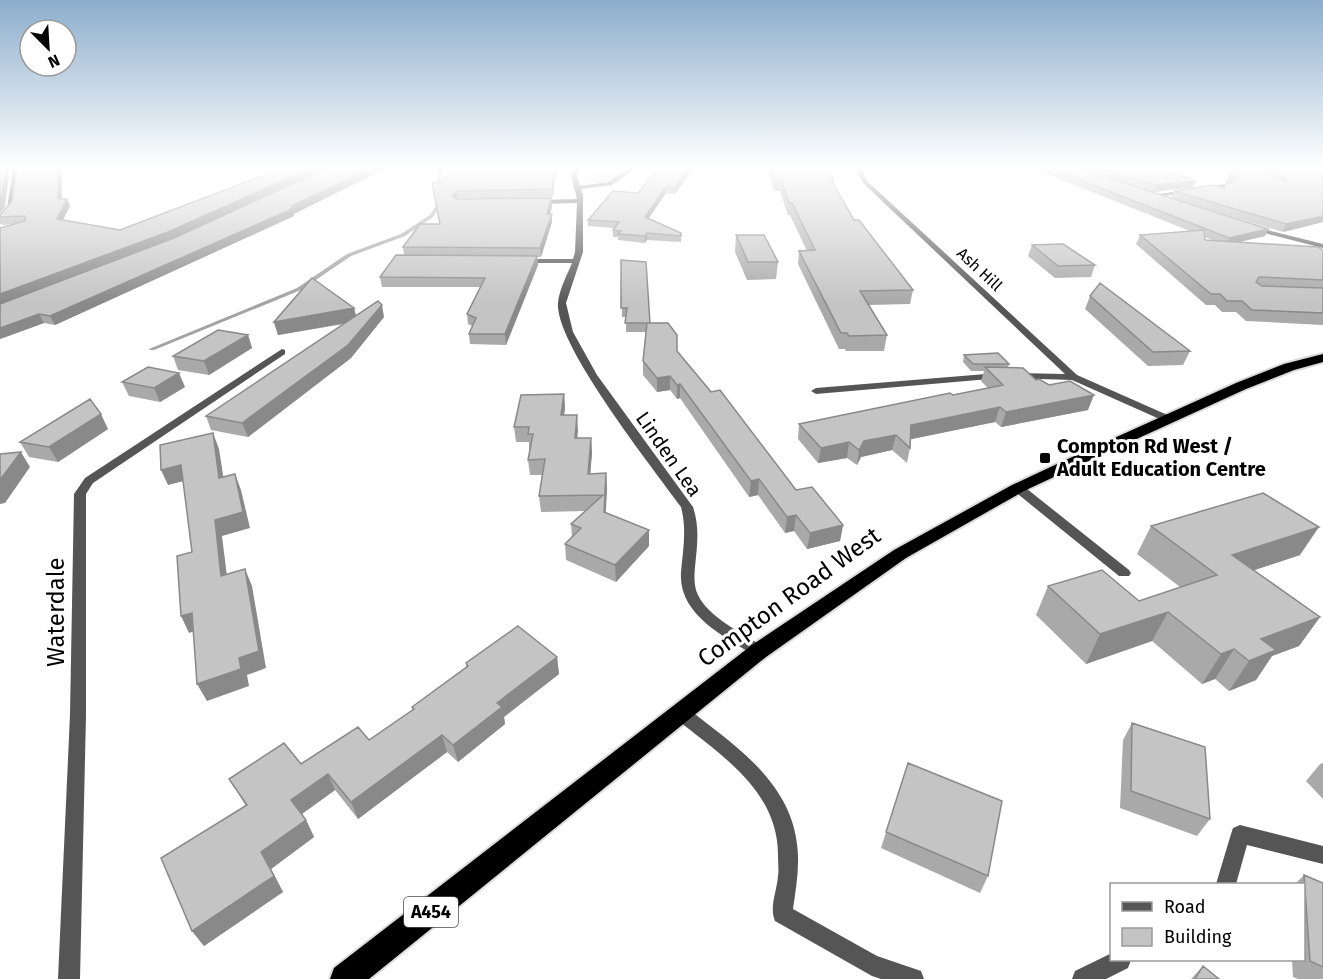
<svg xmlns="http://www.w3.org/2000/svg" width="1323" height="979" font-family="'Fira Sans',sans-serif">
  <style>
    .green { fill: #dcdcdc }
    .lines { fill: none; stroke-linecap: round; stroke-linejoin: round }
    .stream { fill: #a3a3a3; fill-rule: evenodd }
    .trunk-casing { stroke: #dbdbdb; stroke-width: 4 }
    .minor { fill: #555; fill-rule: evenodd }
    .trunk { fill: #000; fill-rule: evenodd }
    .wall { fill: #a9a9a9; fill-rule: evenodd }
    .shaded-wall { fill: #898989 }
    .building { fill: #c4c4c4; stroke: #898989; stroke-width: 1.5 }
    .poi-dot { fill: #000; stroke: #fff; stroke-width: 2 }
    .labels { text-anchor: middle; stroke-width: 6; stroke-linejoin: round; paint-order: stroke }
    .far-street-label { font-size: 16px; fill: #000; stroke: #fff }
    .shield { fill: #fff; stroke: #4c4c4c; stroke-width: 1.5 }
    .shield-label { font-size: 18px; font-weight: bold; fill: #000 }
    .poi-label { font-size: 20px; font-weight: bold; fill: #000; stroke: #fff; text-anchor: start }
    .street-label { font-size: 20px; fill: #000; stroke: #fff }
    .near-street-label { font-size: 24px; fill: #000; stroke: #fff }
  </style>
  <rect width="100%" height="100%" fill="#fff"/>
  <!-- green -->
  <path class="green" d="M589,166H633C618,177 604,188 585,181L584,174Z"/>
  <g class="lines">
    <!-- stream -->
    <path class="stream" d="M440,166H444L439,190L437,191L435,190Z
      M439,199L441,200V204L433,217L405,236L351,256L301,290L154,350H150L149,349L297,288L347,254L401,234L430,215L437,204V200Z"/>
    <!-- trunk casing -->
    <g class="trunk-casing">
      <path id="trunk" d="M1323,354V362L1294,370L1246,389L1071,469L1024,491L906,558L766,657L369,979H330L334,968L752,645L894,550L1012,485L1059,463L1236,383L1284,364Z"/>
    </g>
    <!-- minor -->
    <path class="minor" d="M13,166H30L15,169L18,171L13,208L0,224V217L7,208L13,170L0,172V168Z
      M576,166H582L577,176L580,186L608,182L633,166H639L612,185L581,189L583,195V252L566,303L573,332L597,375L693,507C700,528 697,546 695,567C694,577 694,587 698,595C708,617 745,635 764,647L767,651L764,655L759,657L754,655C723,636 678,614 681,572C683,549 687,530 681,507C654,469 555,345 558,303C559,290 567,275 572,263H521L517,261L521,259H573L575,252L577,203L537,204L534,202L537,200L577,199L571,176Z
      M854,166H860L867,181L1077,375L1172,417L1173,419L1172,421H1164L1072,380L1012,378L1010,376L1015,373L1065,374L863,183Z
      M1232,183L1234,186L1149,198L1146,196Z
      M1251,226L1323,244V248L1249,229L1248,228Z
      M282,349L285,350V354L93,483L86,494V715L80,979H58L70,715L74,494L85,478Z
      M998,373L1003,376L1001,378L816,394L811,391L816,388Z
      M1018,484L1022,485L1129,570L1131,573L1129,576H1119L1014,491L1012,488L1014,485Z
      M681,706L687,708C733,744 790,781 797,844C800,866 796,888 793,909L877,956L921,971L924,979H881L872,976L775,921C769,907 777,891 778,876C779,870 778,863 778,857C779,791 722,756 675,718L673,713L675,708Z
      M1240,825L1323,846V864L1247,845L1236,884H1216L1231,834L1233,828Z
      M1112,953V960H1131L1128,968L1106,979H1072L1075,971Z"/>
    <!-- trunk -->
    <use href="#trunk" class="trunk"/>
  </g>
  <!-- wall -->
  <path class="wall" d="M454,166H561L560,170H556L553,197L457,199L551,198L552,206L550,214L552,222L541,257H537L538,265L506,345L470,344L469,334L472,326L468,324L467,314L480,287H382L380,277L404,255L403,247L440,224L443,182Z
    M660,166H692V170L675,194L666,193L649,218L681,233V242L647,240L645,243L618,240V237H613V230L614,228L588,226V220L638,193Z
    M767,166H827L834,180V185L854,220L913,290L910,304L869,305L887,335L884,351H846L845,349H839L798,264L799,251H807L790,215H788L780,191H774Z
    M1027,166H1153L1193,187L1153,192L1093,174L1265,236L1239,242L1323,250V325L1246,321L1236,312H1222L1215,305H1206L1136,244L1140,235L1190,231ZM1205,237L1215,241L1205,240Z
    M1233,166L1270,175L1262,166H1323V222L1283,232L1171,198L1174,191L1224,189L1234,182L1226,183Z
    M67,199L70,206L63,220L120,230L294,214V216L55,325L44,323L0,339L14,224L2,225L0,221V215L12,201Z
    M736,235L778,262L776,279L747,280L735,252Z
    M1032,245L1095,265L1091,277L1055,278L1028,256Z
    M621,260L650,323L677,351L796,490L843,525L840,541L807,549L794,531L785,533L758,495L749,497L680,398L677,399L670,390L657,392L643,375V361L646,332H626V317H622Z
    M1090,296L1190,351L1183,365L1148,366L1085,309Z
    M354,308L356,316L384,317L351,358L248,437L211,430L206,416L344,324L278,335L274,322Z
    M248,335L252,348L209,375L178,370L173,356Z
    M964,355L1009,364L1008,367L1036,380L1088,410L1001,427L995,422L911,439L910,448L907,463L892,450L861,457L857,465L847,458L818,463L798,439L799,424L988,388L981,381L984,371H971L963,362Z
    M122,382L185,387L160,402L129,396Z
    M564,394L565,408L564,415H577V438H591L592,453L590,474L606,473L607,489L605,513L649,530V546L616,582L566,560L565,544L572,537L571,524L585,511L541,512L539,496L543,475H530L528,460L530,449H529V442H516L514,427Z
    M108,429L58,462L29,457L20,442Z
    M1151,526L1300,555L1254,570L1320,617L1299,646L1272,656L1256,680L1229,691L1215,679L1202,684L1152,641L1086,664L1036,615L1048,586L1139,601L1180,587L1137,554Z
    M557,657L559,674L504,717L505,724L458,762L447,752L358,819L335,790L302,814L306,820L314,837L271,869L283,892L204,946L192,931L246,806L229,779L301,764L369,740L412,710V707L466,667V663Z
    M1132,723L1210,819L1197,836L1120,808L1123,740Z
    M908,763L988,876L980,893L881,848Z
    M1323,763V799L1306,781L1320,764Z
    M1304,875L1323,883V979H1298L1293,977L1292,960H1304V885H1294Z
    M1203,966L1195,979H1191Z"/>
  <!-- shaded-wall -->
  <path class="shaded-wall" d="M0,166H15L0,168Z
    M59,166H62V206L58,199Z
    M316,166H332L171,240L0,305V294Z
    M376,166H391L294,214V216L55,325L50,316L292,206Z
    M555,166L556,170L553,197L552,189Z
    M690,166H692V170L675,194V188Z
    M6,169L9,175L5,207L0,213V201Z
    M1237,175L1234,182L1226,183L1229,176Z
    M1196,181L1193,187L1153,192L1155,185Z
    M666,187V193L645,223V217Z
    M457,191L458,199L453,204L452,196Z
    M551,198L552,206L548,222L547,214Z
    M67,199L70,206L60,226L57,219Z
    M552,214V222L541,257L540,248Z
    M1323,216V222L1283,232L1286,224Z
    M1268,229L1265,236L1226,245L1229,238Z
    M647,233V240L645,243V236Z
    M537,256L538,265L506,345L505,334Z
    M382,305L384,317L351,358L248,437L242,423Z
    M354,308L357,321L278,335L274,322Z
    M39,314L44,323L0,339V328Z
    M248,335L252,348L209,375L204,361Z
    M179,373L185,387L160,402L154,388Z
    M670,376V390L657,392V378Z
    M680,384V398L677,399V385Z
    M564,394L565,408L562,430L561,415Z
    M1094,395L1088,410L1001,427L1006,412Z
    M1000,407L995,422L907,440L911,425Z
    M101,414L108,429L58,462L49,447Z
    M577,415L578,430L576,453L575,438Z
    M213,433L219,449L226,494L219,478Z
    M896,435L892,450L861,457L857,465L859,450L864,441Z
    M591,438L592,453L589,489L588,474Z
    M849,442L847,458L818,463L821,448Z
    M21,452L30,467L5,503L0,504V480Z
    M181,465L188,480L168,485L161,470Z
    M606,473L607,489L605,528L604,512Z
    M235,474L241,490L250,528L222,536L229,593L221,576L215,520Z
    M759,479L758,495L749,497L751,481Z
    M796,515L794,531L785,533L787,517Z
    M843,525L840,541L807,549L810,533Z
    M1319,527L1300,555L1216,583L1232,555Z
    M649,530V546L616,582L615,565Z
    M245,569L252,586L266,668L247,675L249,686L207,701L197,684L239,658Z
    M1168,612L1152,641L1086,664L1100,634Z
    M192,613L200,629L189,633L181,616Z
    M1320,617L1299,646L1272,656L1256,680L1229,691L1249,661L1261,639Z
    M1234,649L1215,679L1202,684L1221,654Z
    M557,657L559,674L504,717L505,724L458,762L453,745L497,703Z
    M442,735L447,752L358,819L351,802Z
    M328,774L335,790L299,816L291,800Z
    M306,820L314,837L271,869L283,892L204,946L192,931L261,852Z"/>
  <!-- building -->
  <path class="building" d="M24,166H59L58,199H67L57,219L120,230L288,166H316L168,232L0,294V228L25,221V216L0,217V215L12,201L17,167Z
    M331,166H376L292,206V209L50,316L39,314L0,328V304L174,238Z
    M454,166H555L552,189L457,191L452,196L457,199L551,198L547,214H552L540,248L403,247L420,224H440L432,183L443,182Z
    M660,166H690L675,188L666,187L645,217L681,233V236L647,233L645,236L618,234L621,231L613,230L619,222L588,220L613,191L638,193Z
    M771,166H827L834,180H831L854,220H859L913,290L860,291L887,335L849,336L847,333H841L799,251L815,250L792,203H789L781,180H775Z
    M1044,166H1074V167L1268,229L1229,238Z
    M1091,166H1153L1196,181L1155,185Z
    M1233,166H1250L1286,182L1271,166H1323V216L1286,224L1174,191L1213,185L1224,189L1226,184L1235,182L1239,178L1237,175L1229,176Z
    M0,169H6L1,200L0,201Z
    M1204,230L1205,240L1318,247L1323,250V280L1259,277L1256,282L1262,286L1323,288V313L1252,310L1242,301H1227L1220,294H1211L1140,235Z
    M736,235H764L778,262H748Z
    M1063,244L1095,265L1058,266L1032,245Z
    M396,255L537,256L505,334H469L476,318L467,314L485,278L380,277Z
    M621,260L646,262L650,323H625L627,308H621Z
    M312,278L354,308L274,322Z
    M1100,283L1190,351L1153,352L1090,296Z
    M378,301L382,305L348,345L242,423L206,416Z
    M647,323H668L677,335V351L711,392L720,390L796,490L812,487L843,525L810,533L796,515L787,517L759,479L751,481L680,384L677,385L670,376L657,378L643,361Z
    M218,330L248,335L204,361L173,356Z
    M998,353L1009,364H973L964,355Z
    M148,367L179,373L154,388L122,382Z
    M985,367L1023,368L1036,380L1039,379L1049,385L1070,381L1094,395L1006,412L1000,407L911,425L910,448L896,435L864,441L859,450L849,442L821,448L799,424L950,393L953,395L1003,385Z
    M564,394L561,415H577L575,438H591L588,474L606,473L604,512L649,530L615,565L565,544L581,528L571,524L603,495L539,496L545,459L528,460L533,434H528L529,427H514L521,395Z
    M90,399L101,414L49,447L20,442Z
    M213,433L219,478L235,474L243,512L215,520L221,576L245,569L259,651L239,658L241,669L197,684L192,613L181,616L177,556L192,552L181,465L161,470L160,445Z
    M21,452L0,480V454Z
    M1263,493L1319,527L1232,555L1320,617L1261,639L1276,650L1249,661L1234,649L1221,654L1168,612L1100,634L1048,586L1102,570L1139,601L1217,575L1151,526Z
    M518,626L557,657L497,703L502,707L453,745L442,735L351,802L328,774L291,800L306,820L261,852L274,876L192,931L161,858L247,805L229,779L284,743L301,764L358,727L369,740L414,709L412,707L468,666L466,663Z
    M1132,723L1205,747L1210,819L1131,791Z
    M908,763L1002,801L988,876L886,832Z
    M1304,875L1323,883V967L1310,961Z
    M1203,966L1219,979H1195Z"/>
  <!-- sky -->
  <linearGradient id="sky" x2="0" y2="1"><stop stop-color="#8cadcc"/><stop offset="0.55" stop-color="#fff"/><stop offset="1" stop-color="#fff" stop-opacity="0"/></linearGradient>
  <rect width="1323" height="303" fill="url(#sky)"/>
  <!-- markers -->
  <rect class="poi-dot" x="1039" y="452" width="12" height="12" rx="3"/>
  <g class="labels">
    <!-- far-street labels -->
    <g class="far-street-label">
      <text transform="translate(980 269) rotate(43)" y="6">Ash Hill</text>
    </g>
    <!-- shield labels -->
    <rect class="shield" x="404" y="897" width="54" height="30" rx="4.5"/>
    <g class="shield-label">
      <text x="431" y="918">A454</text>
    </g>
    <!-- poi labels -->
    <g class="poi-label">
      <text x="1057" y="453">Compton Rd West /<tspan x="1057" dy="23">Adult Education Centre</tspan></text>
    </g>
    <!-- street labels -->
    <g class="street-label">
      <text transform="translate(669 454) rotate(55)" y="7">Linden Lea</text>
    </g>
    <!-- near-street labels -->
    <g class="near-street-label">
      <text transform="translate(789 597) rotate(-36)" y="8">Compton Road West</text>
      <text transform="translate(56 612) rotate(-90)" y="8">Waterdale</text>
    </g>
  </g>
  <!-- legend -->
  <rect x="1110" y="883" width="195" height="78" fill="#ffffff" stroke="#999999" stroke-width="1.5"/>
  <rect x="1122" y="902" width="30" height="9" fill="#555555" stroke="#999999" stroke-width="1.5"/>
  <text x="1164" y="913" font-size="18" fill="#000000">Road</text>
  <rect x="1122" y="928" width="30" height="18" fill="#c4c4c4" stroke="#999999" stroke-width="1.5"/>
  <text x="1164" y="943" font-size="18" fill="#000000">Building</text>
  <!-- north arrow -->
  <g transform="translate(48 48) rotate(156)"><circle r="28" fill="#ffffff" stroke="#999999" stroke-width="1.5"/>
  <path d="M0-4.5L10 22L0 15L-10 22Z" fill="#000000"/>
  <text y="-9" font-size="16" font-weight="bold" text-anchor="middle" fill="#000000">N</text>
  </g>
</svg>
